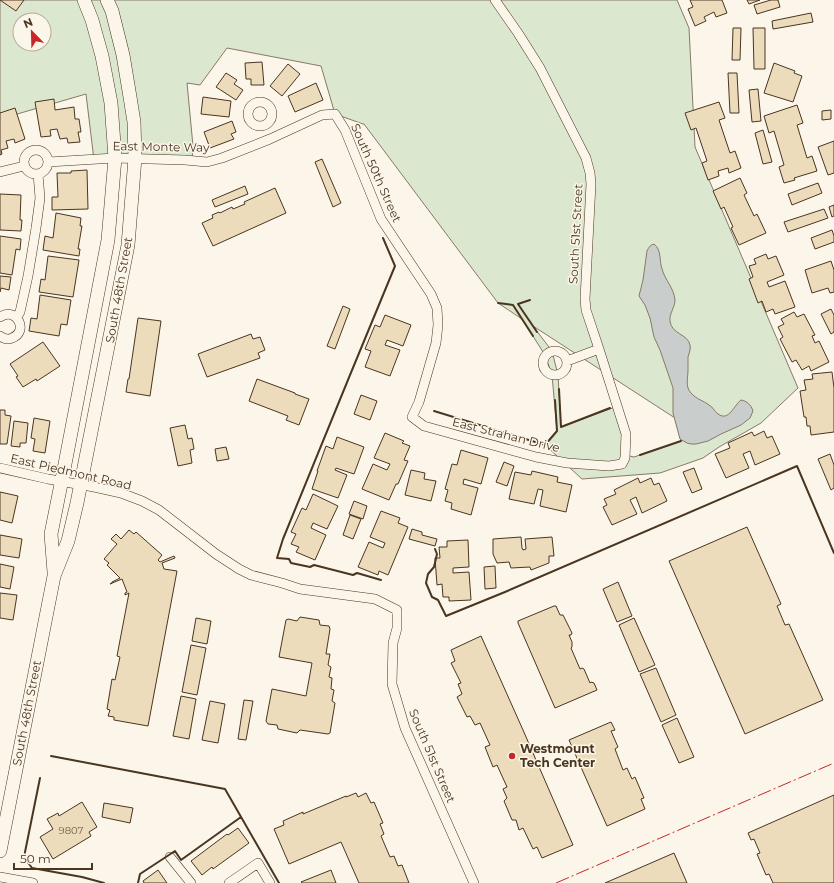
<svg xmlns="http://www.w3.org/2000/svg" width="834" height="883" font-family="Montserrat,sans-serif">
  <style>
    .green { fill: #dce7d0; stroke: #887966; fill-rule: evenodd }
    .water { fill: #c9cecd; stroke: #887966 }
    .building { fill: #ecdcbc; stroke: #4a3520 }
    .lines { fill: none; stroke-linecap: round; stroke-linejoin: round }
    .street-casing { stroke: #4a3520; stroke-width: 10 }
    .secondary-casing { stroke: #4a3520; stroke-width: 14 }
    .street { stroke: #fbf6e9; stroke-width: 9 }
    .secondary { stroke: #fbf6e9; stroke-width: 13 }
    .wall { stroke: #4a3520; stroke-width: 2 }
    .power { stroke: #c62828; stroke-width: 1; stroke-dasharray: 14 3 2 3; stroke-linecap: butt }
    .poi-dot { fill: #c62828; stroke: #fbf6e9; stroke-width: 1.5 }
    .labels { text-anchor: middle; stroke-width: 3; stroke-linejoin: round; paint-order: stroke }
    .number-label { font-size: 10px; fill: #725f47 }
    .street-label { font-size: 12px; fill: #4a3520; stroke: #fbf6e9 }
    .poi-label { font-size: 12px; font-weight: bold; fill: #4a3520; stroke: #fbf6e9; text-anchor: start }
  </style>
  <rect width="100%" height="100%" fill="#fbf6e9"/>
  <!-- green -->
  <path class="green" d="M0,0H677L689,28L695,147L798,388L761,423L719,447L703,458L660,473L582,479L545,445L557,431L552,375L545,355L522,319L498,303L364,124H363L335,114L321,66L227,48L200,85L187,83L193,146L192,160H94L86,94L0,119ZM20,20H44V44H20ZM533,326L675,418L681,441L634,457L625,455L618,406L561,427L558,375L552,351Z"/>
  <!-- water -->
  <path class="water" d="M654,244C662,250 659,261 662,269C665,280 674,288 675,300C675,307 669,314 670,321C671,334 688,334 690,345C691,349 689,353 688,357C688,362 688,366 688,370C688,378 685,387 691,393C696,399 704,401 709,405C713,407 714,411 718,414C729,422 734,405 741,400C747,401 751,405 753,411L750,418L741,425L721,434L708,441L696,444H691L687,443L680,439L673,413V388L660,350L654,337L650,318L645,305L639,296L643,280L647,251C649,247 650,245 654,244Z"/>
  <!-- building -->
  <path class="building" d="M0,0H24L16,11Z
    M690,0H722L727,13L716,17L714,12L704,17L706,21L695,26L688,9L693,7Z
    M747,0H760L749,4Z
    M771,0H778L780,7L757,14L754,5Z
    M811,13L813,22L773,29L772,21Z
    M733,28H741L740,60H732Z
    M753,28H765V69H754Z
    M262,62L264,85H251V79H246L245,63Z
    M774,63L795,71L794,73L802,76L793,102L764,93Z
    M288,64L300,74L282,96L270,86Z
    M226,73L237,80L234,84L243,90L236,100L216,87Z
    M728,73H737L739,113H730Z
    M316,83L323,100L295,112L288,96Z
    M758,89L761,121L752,122L749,90Z
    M203,97L231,101L229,117L201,114Z
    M54,99L55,110L74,107L75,119H79L81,132H78L80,142L68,143L67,138L60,139L57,129L50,130L51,136L41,137L35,102Z
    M719,102L725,118L719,120L730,153L735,151L741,168L729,173L728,168L718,171L719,176L708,180L702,163L707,161L696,128L691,130L685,113Z
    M797,105L803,123L797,125L807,158L812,156L817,171L794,178L795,180L784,183L779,167L784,165L774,131L769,133L764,116Z
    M15,108L25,139L15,143L14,139L6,141L8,148L1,150L2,154L0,155V113Z
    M831,110V119L822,120V111Z
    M232,121L236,132L231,134L234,139L210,148L204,132Z
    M763,130L772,162L763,164L755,133Z
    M834,141V173L828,175L818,147Z
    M322,159L341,203L333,207L315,162Z
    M87,170L88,209L52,210V197H58L57,173H71V171Z
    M740,178L747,193L744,195L754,216L757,214L766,233L739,245L731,228L733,227L724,207L721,209L713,191Z
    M818,183L822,193L792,205L788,194Z
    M245,186L248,194L215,207L212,200Z
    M275,188L286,213L213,246L202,223L213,218L212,215L219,212L220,213L232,207L233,209L245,204L244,202Z
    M0,194L21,195L20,220H22L21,231L0,230Z
    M834,205V216L832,217L829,207Z
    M824,209L828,218L788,232L784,222Z
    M56,213L81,218L80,226H82L78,249H80L79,256L43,250L45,236L53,238Z
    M832,230L834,236V242L815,249L811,238Z
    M0,236L21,239L20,250L16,249L12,275L0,273Z
    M766,254L768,259L776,256L784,275L767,282L769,287L785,281L795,307L775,314L773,309L766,312L762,301L758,303L749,279L753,277L749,266L756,264L754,259Z
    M48,256L79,260L73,297L39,292L41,279L45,280Z
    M831,261L834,270V292L830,293L828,288L812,293L805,270Z
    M0,276L11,277L9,290L1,288L0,292Z
    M40,295L71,300L67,325L61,324L59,336L29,331L31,318L37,319Z
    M343,306L350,309L335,349L327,346Z
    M831,309L834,315V332L831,334L821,314Z
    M794,312L797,317L804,314L815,335L812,336L815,343L819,341L829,362L811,371L809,366L802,370L796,360L792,362L780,339L783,337L778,327L784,324L781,319Z
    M385,315L411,325L403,346L387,340L385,345L400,350L390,376L365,367L371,351L365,349L375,325L380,327Z
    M138,318L161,321L150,396L126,392L128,379H129Z
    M251,334L253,339L260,337L265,350L258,353L260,358L207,377L198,354Z
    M43,342L60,366L37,381L36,379L23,387L16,377L18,376L10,364Z
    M832,372L834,388V432L811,435L810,426H807L806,417H804L800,391L806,390L804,380L813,379L812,374Z
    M257,379L295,393V394L309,399L299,425L286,420L288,416L249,401Z
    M361,395L377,401L370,420L354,414Z
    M0,410H5V415L11,416L7,444H0Z
    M34,418L50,421L45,453L33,451L35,439L31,438Z
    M14,421L28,423L26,443H20V447L11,446Z
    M185,425L188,439L192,438L194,449L190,450L192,463L178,466L170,428Z
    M764,431L767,438L772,436L780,454L755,465L750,451L743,454L749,468L726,478L715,454L730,448L728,443L752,432L754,436Z
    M385,433L404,441L402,443L410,446L404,460L408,461L398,484H396L389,500L362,489L373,464L387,470L390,464L374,458Z
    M337,437L364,447L354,474L336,468L335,470L347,475L338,498L312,489L318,471H317L326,446L333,449Z
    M226,447L229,459L217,461L215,449Z
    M461,450L488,458L481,484L464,479L463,484L478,488L471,515L451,509L452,503L445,501L448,490L445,489L452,464L457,465Z
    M830,454L834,465V488L831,490L818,459Z
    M504,462L514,466L507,486L496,482Z
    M694,468L702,489L692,493L683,472Z
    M411,470L425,473L424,479L436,481L431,501L405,495Z
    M532,471L558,477L557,482L572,485L566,512L540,506L543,490L538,489L534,504L509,499L515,472L531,475Z
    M638,478L640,483L651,478L654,485L659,483L667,501L642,513L636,497L630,500L637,514L612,525L603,507L607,505L604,499L616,494L614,490Z
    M0,492L18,496L12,523L0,520Z
    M313,494L338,506L327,529L313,523L311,528L326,535L315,560L296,552L299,547L291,544L296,534L291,532L302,508L306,510Z
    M354,501L367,506L363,519L349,514Z
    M381,511L400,518L398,523L408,527L388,575L379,571L378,575L358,567L369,542L383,548L385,543L370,537Z
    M350,515L361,519L353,539L343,535Z
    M747,527L781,604L777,606L785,625L789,624L823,700L745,734L669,561Z
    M412,529L422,532V535L437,539L435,546L409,539Z
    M129,530L134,534L136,532L162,555L158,560L160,562L174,556L175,558L162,563L164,569L177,571L148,726L114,720V717L108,716L110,710L107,709L112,679L115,680L120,657L117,656L129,593L125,595V593L127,592L122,579L110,584L112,583V582L120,578L107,565L109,563L104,559L117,544L111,539L116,534L121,539Z
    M0,535L22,539L19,558L0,555Z
    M521,537L522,548L523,550L526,549L525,539L552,537L554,556H549V563L531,570L530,567L511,568L509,562L497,563L493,554V539Z
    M468,540L469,567L453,568V573L469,572L471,600L449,601V597H443L442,584L437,585L435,558H440L439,547H447V541Z
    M0,564L14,567L10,589L0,587Z
    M495,566L496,588L485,589L484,567Z
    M618,582L632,616L617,622L603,589Z
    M0,593L17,595L13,620L0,618Z
    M554,606H556L560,615H563L572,633L571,635H569L572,642V647L571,648L580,669L582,668L584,669L590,683L591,682L594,683L597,690L555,708L518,623V621Z
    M300,617L319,620L320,625L329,626L330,629L326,654H330L328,665L331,667L329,677L332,678L331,689L334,690L332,701L335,703L330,733L328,734L300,730L297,733L278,729L277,725L268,724L266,721L272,689L306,696L312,663L279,657L286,620L288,619L297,621Z
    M196,618L211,621L207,644L192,641Z
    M634,618L655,665L639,672L619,625Z
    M481,636L523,730L573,845L542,858L537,847L533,849L523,828L519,830L516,820H512L504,801L507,798L503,789L507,787L497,765L493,767L485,747L490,745L480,723L475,725L470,716L467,717L457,697L462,694L458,684L461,683L451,663L455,661L451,650Z
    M191,645L206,648L197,695L182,692Z
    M656,668L676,715L661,722L640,674Z
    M181,696L196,699L189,739L173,736Z
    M244,700L253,701L246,740L238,739Z
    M210,701L225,704L218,743L202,740Z
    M677,718L694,757L679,763L662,725Z
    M611,722L615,730L611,731L618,747L615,749L623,770L627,768L632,779L635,777L644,798L641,799L645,809L607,826L569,740Z
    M356,793L358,797L366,793L371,803L374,802L383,823L380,824L384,834L381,836L390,857L394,856L398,866L402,865L409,883H359L341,842L289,864L274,829L284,825L283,821L303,812V814L346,796V797Z
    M834,795V883H773L769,874L766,875L757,854L760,853L754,839L751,840L748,833Z
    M82,802L97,827L89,832L91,836L53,859L40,837L53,829L47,819L58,813L59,816Z
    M104,803L133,808L130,823L102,817Z
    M238,828L249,843L213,869L212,867L202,875L191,861L227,834L228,835Z
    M674,853L687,883H605Z
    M158,870L167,883H144L143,881Z
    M331,870L336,883H302L301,882Z"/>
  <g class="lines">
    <!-- street casing -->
    <g class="street-casing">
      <path id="street" d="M248 114a12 12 0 1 1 24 0a12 12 0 1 1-24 0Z
        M24 162a12 12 0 1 1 24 0a12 12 0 1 1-24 0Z
        M48,162L115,158L185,160L207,162L222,158L270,139L322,115L335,114L345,130L381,219L431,294L437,308L438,325L436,343L419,402L412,417L424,426L536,457L567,463L609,466L622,464L625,458L626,434L599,349L586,310L585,299L591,184L590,173L586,158L540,68L518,33L495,0
        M0,172L24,166
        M0,317C17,306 29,332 12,338C8,340 4,339 0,336
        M17,317L20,312L28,276L36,228L40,198L38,174
        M543 363a12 12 0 1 1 24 0a12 12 0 1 1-24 0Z
        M567,361L599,349
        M0,468L48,479L94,487L121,493L142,501L159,510L216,554L239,569L251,575L282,583L300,589L375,599L397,610V628L393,643L392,684L405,728L474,883
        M170,857L191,883
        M0,877L33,883
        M229,883L258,863L270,883"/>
    </g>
    <!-- secondary casing -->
    <g class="secondary-casing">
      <path id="secondary" d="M54,572L51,534L65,464L108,240L115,158L111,103L102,56L92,20L84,0
        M0,851L54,576L68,541L77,503L128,245L135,158L134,122L130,97L123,55L112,11L107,0"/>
    </g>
    <!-- street -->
    <use href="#street" class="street"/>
    <!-- secondary -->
    <use href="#secondary" class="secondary"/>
    <!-- wall -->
    <path class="wall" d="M530,300L518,304L537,332
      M498,303L513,305L533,336
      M559,389L561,427L610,408
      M434,411L545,445L557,431L555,400
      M640,455L681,441
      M435,549L437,554L434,567L428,574L426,583L432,597L438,600L446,616L505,592L797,466L834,553
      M381,580L357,573L353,575L314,565L310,567L291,563L289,559L277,558L283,539L350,375L395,266L383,238
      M51,756L225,789L279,883
      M40,778L24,857L32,868L82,877L104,883
      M138,883L140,874L175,851L181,860L241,817"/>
    <!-- power -->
    <path class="power" d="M556,883L834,763"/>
  </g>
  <!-- markers -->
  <circle class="poi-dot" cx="512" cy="756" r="4"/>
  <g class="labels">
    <!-- number labels -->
    <g class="number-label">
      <text x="71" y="834">9807</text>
    </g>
    <!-- street labels -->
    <g class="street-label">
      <text transform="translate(161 147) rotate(1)" y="4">East Monte Way</text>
      <text transform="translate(376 173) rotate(66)" y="4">South 50th Street</text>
      <text transform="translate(576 234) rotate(-87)" y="4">South 51st Street</text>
      <text transform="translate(119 290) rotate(-80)" y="4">South 48th Street</text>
      <text transform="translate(506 435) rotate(14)" y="4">East Strahan Drive</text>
      <text transform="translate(71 472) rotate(13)" y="4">East Piedmont Road</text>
      <text transform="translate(27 713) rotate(-79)" y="4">South 48th Street</text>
      <text transform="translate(432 756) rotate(67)" y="4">South 51st Street</text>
    </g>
    <!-- poi labels -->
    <g class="poi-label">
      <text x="520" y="753">Westmount<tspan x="520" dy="14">Tech Center</tspan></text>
    </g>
  </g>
  <!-- north arrow -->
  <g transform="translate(32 32) rotate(337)"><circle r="19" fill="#fbf6e9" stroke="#b4a999"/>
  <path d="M0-3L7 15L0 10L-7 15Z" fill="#c62828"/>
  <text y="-6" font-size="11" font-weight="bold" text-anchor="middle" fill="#4a3520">N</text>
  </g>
  <!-- scale -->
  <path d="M14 863v6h78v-6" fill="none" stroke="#4a3520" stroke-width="2"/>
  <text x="20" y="863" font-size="12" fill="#4a3520" stroke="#fbf6e9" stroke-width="3" paint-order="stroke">50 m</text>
</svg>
